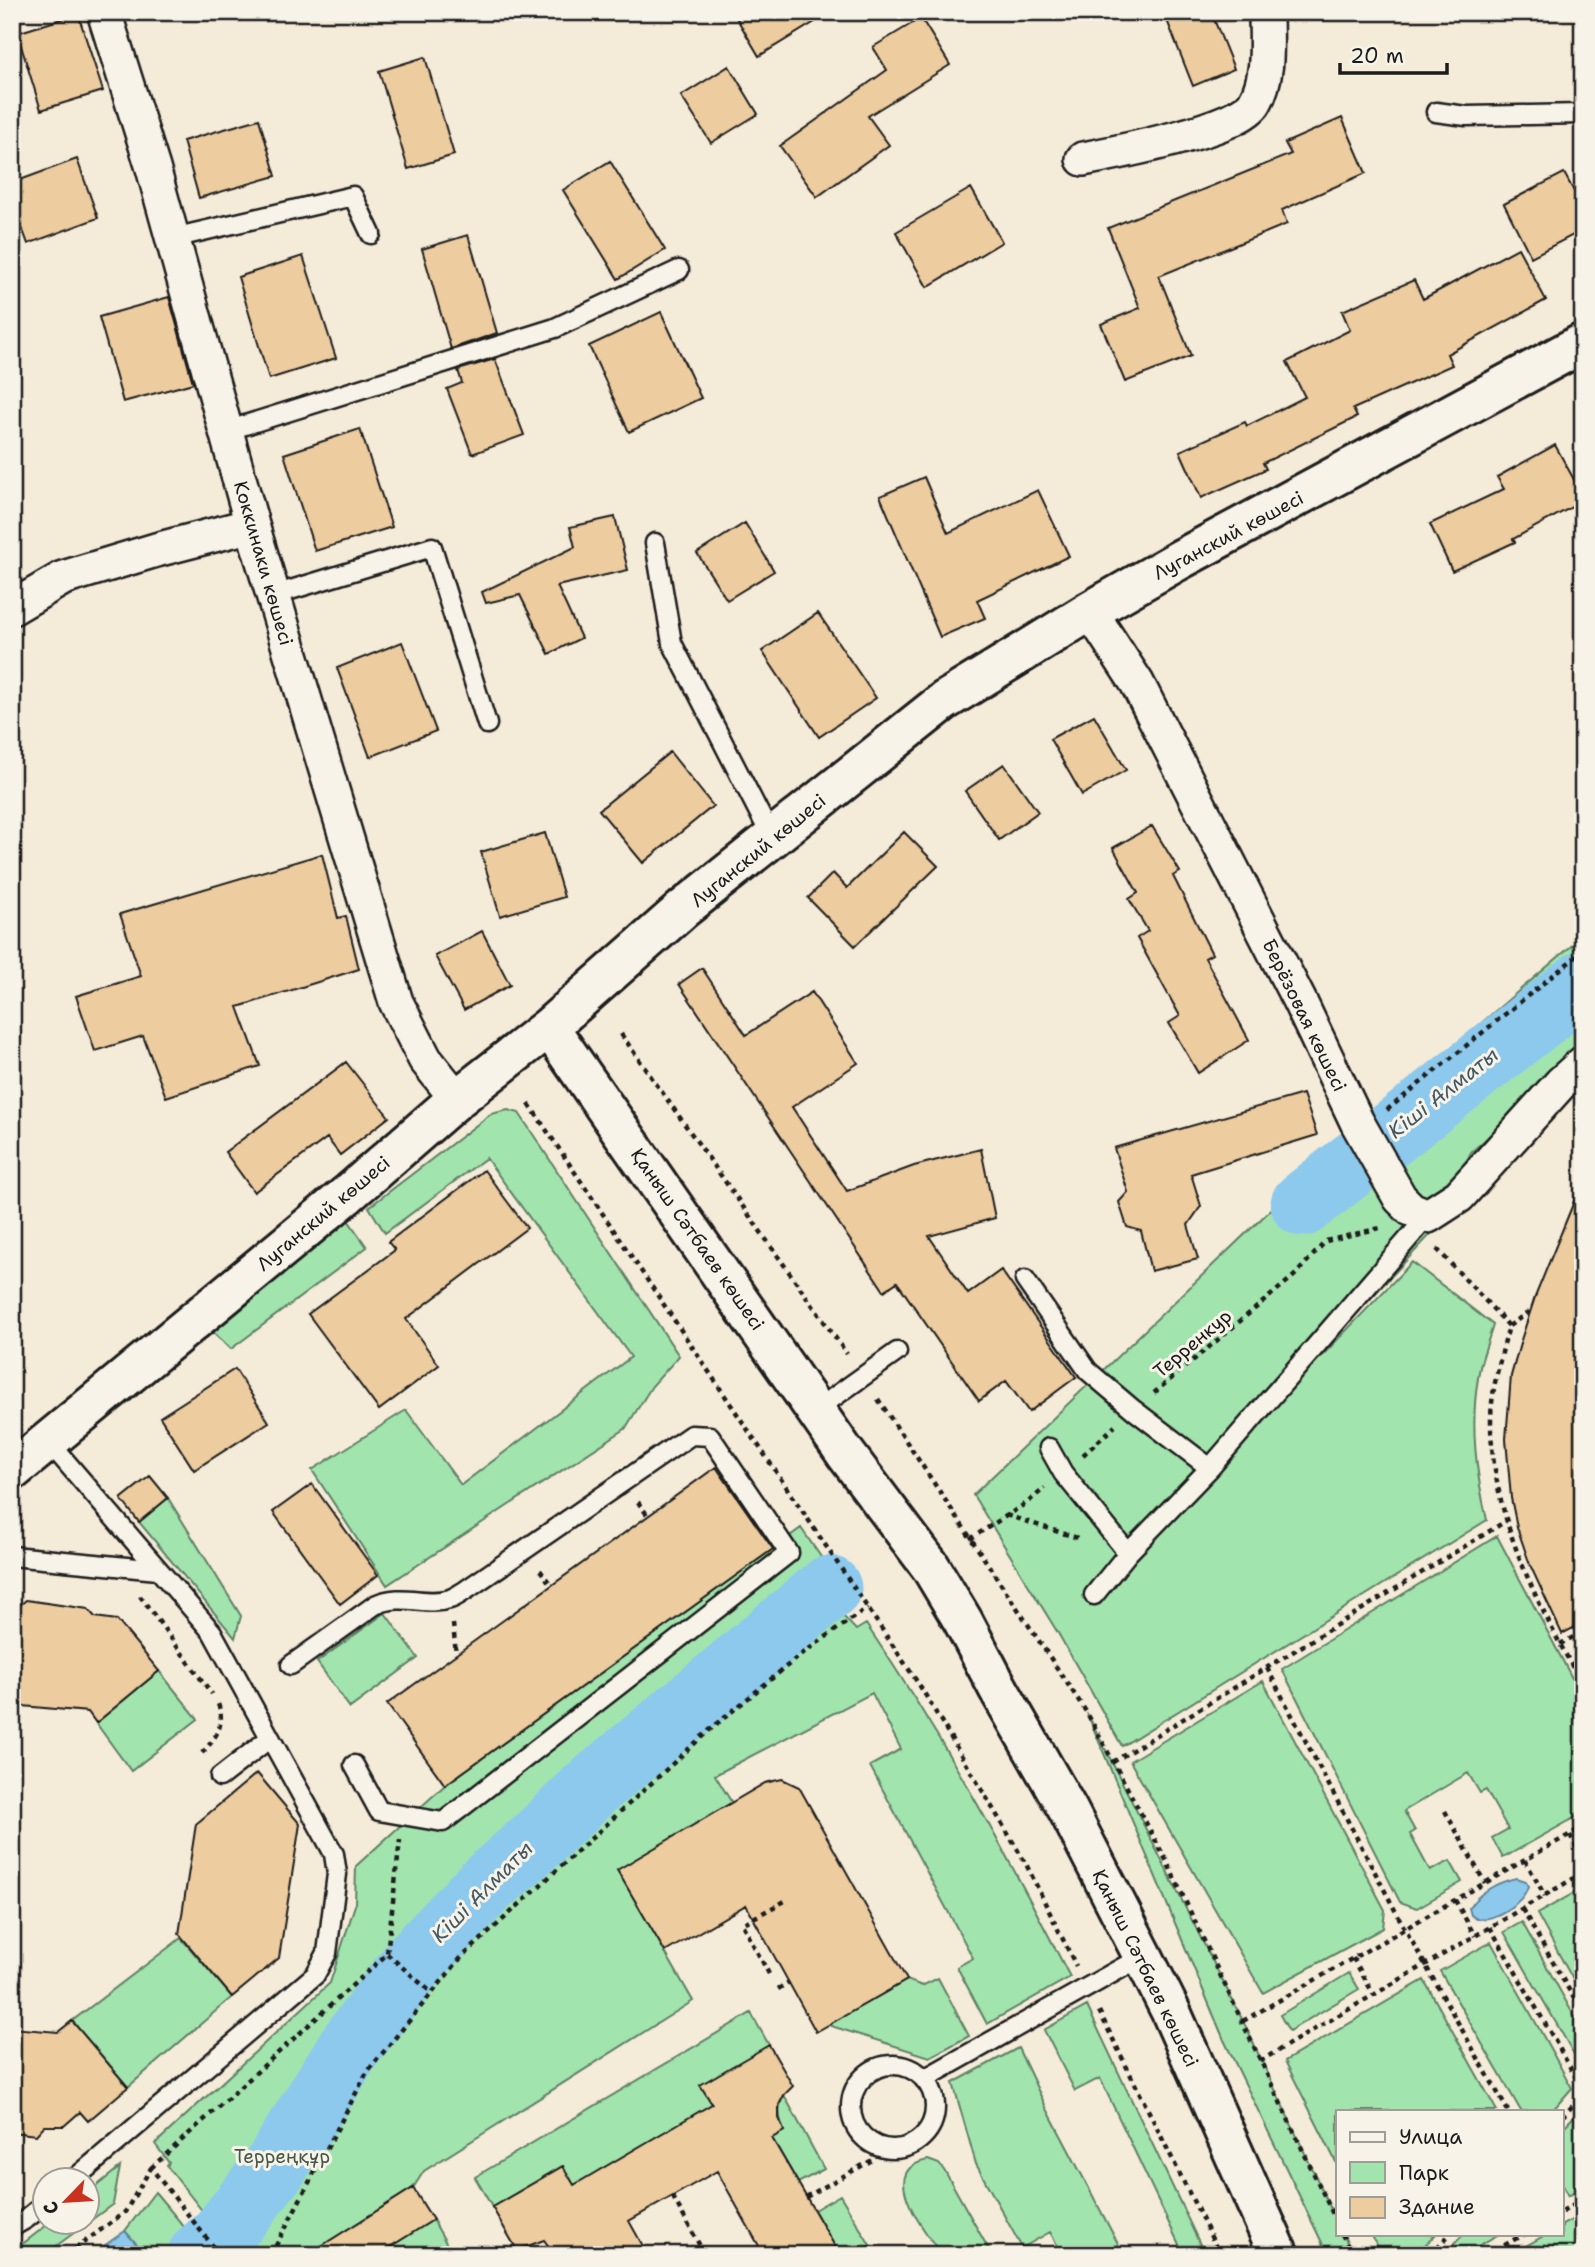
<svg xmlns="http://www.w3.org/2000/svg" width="1595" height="2267" font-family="'Shantell Sans',sans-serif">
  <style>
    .green { fill: #a2e4ae; stroke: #5f8065; stroke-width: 2 }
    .water { fill: #8dc9ed; stroke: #608499; stroke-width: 2 }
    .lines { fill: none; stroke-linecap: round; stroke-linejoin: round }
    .river { stroke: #8dc9ed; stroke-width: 65 }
    .building { fill: #edcc9f; stroke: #1c1c1c; stroke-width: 2 }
    .service-casing { stroke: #1c1c1c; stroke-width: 23 }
    .minor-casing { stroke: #1c1c1c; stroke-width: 38 }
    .tertiary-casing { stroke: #1c1c1c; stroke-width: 44 }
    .path { stroke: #1c1c1c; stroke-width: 4.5; stroke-dasharray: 5 5; stroke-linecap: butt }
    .service { stroke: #f7f3e8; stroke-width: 18 }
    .minor { stroke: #f7f3e8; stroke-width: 33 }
    .tertiary { stroke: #f7f3e8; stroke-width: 38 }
    .labels { text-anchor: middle; stroke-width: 6; stroke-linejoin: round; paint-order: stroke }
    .street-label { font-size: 19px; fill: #1c1c1c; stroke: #f7f3e8 }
    .park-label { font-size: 19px; fill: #445848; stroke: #f7f3e8 }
    .water-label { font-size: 21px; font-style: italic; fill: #445965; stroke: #f7f3e8 }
  </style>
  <rect width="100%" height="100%" fill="#f5ebd9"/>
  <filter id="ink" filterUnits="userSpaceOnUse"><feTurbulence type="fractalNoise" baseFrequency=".0143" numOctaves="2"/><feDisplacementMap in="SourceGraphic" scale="14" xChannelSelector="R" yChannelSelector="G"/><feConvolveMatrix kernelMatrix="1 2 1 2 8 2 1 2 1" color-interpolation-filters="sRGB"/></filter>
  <g filter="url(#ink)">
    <!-- green -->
    <path class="green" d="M1583,936V1053L1471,1152L1431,1234L1128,1558L1412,1262L1493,1325C1488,1343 1480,1360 1478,1378C1470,1426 1476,1473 1487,1520L1122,1746L1058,1633L973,1495L1334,1149Z
      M508,1110L519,1113L679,1356L652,1386L625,1429L387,1585L312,1470L406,1410L461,1485L631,1357L486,1158L385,1233L369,1207L491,1114Z
      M348,1220L367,1247L231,1349L210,1329Z
      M168,1498L241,1616L235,1638L139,1522Z
      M801,1528L830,1570L813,1584L856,1630L866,1624C943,1737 1008,1856 1070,1977L987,2024L957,1967L973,1958L870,1766L901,1749L872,1693L715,1775L732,1803L618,1870L693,2001L424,2171L413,2188L342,2233L338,2255H237L167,2166L169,2163L155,2144L330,1983L355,1905L356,1866L445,1785Z
      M1497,1536L1583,1699V1813L1503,1858L1492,1838L1508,1829L1486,1790L1480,1793L1468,1773L1404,1811L1415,1831L1410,1834L1430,1871L1450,1861L1462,1882L1417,1908L1400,1902L1282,1669Z
      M385,1613L418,1658L350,1708L317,1662Z
      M159,1671L198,1719L131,1771L96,1723Z
      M1263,1681L1385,1910L1383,1928L1263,1993L1130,1761Z
      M1087,1713L1243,2021L1338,2224V2234H1343L1353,2255H1328L1224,2040Z
      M1583,1888V1998L1537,1914Z
      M1522,1922L1583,2032V2070L1504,1932Z
      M181,1938L232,1997L128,2087L72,2021Z
      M1491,1942L1572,2088L1552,2111H1521L1440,1971Z
      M1349,1973L1359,1989L1289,2031L1280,2015Z
      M938,1978L969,2036L930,2057L828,2025L907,1980L922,1986Z
      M1424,1980L1497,2111H1338V2166L1285,2061Z
      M1087,2006L1205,2255H1184L1100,2078L1075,2091L1044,2030Z
      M751,2013L769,2045L712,2104L574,2185L562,2166L492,2207L475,2177Z
      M1018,2048L1046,2107L1124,2255H1063L1050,2232L1022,2248L976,2164L953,2083Z
      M784,2095L824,2169L798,2183L772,2138L784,2131C779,2117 777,2108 784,2095Z
      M1583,2107V2187L1568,2196L1562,2184V2129Z
      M928,2160L939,2164L946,2173L992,2255H941C926,2231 874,2170 928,2160Z
      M120,2167L113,2204L44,2255H12V2252L51,2222H88V2193Z
      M155,2192L191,2235L167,2255H146L125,2231Z
      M840,2195L876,2255H857L852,2249L840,2255L814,2210Z
      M1583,2214V2255H1510L1547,2234H1562V2225Z
      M433,2220L453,2255H377Z
      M1371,2234H1436L1416,2255H1382Z
      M1464,2234H1499L1462,2255H1443Z"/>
    <!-- water -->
    <path class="water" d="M1516,1878L1525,1881L1528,1886C1523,1904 1495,1920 1477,1919L1471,1915L1469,1908C1479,1892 1498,1882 1516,1878Z
      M125,2231L146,2255H91Z"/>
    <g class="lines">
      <!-- river -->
      <path class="river" d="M1303,1204L1583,983
        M200,2255L223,2234L276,2166L349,2048L416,1959L485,1886L534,1843L590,1789L829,1588"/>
    </g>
    <!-- building -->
    <path class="building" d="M733,12H831L759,56Z
      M1186,12H1211L1234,69L1193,86L1167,20Z
      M78,14L103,91L41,110L17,33Z
      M921,18L950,65L868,116L889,145L817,197L780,146L887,70L873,47Z
      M425,57L454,155L408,169L379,71Z
      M729,66L758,114L711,143L681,96Z
      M1342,118L1366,173L1282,210L1287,224L1159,276L1191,356L1125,382L1101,324L1140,308L1108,228L1291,154L1285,143Z
      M259,119L276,176L199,198L183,141Z
      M77,159L98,218L28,244L12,200V183Z
      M610,161L665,250L618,279L563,190Z
      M1564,173L1583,208V230L1531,257L1504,204Z
      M971,188L1002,242L927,287L896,232Z
      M468,235L497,333L451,349L422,249Z
      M1518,248L1546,300L1447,354L1452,365L1353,409L1357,417L1263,463L1266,469L1201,498L1180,451L1245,422L1247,426L1305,397L1287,362L1350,330L1342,311L1414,280L1423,299Z
      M303,256L336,358L269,379L238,277Z
      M169,297L193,383L123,402L99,317Z
      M661,312L701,398L629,432L589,346Z
      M495,359L524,435L472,454L447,389L462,383L458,370Z
      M360,429L392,527L315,551L284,454Z
      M1555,445L1583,496V501L1513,539L1515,542L1452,571L1430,524L1504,489L1497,477Z
      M924,477L948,533L1038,490L1069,556L977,600L985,618L940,637L880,496Z
      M615,517L628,570L557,586L581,638L549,654L520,595L486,603L482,592L575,547L570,527Z
      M745,523L774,571L727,600L697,553Z
      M818,613L876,698L819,737L762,651Z
      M402,642L436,731L370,757L337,668Z
      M1094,715L1126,770L1082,795L1050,739Z
      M670,752L713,806L643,863L599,810Z
      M1004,764L1038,812L999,840L965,791Z
      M1152,826L1180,872L1173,876L1212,954L1205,958L1249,1040L1198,1073L1169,1023L1180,1016L1137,938L1148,931L1129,899L1138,893L1113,848Z
      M904,832L938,866L855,946L808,898L833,873L847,888Z
      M545,833L564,897L500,916L481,852Z
      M322,854L338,918L346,916L359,969L238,1007L260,1066L166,1097L143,1036L95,1051L76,996L141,976L120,914Z
      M482,931L510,985L464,1010L435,956Z
      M702,968L746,1035L812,992L858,1063L792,1107L847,1191L914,1166L981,1149L995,1218L929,1236L968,1294L1001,1270L1076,1377L1029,1412L1006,1381L979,1401L897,1282L884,1291L679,984Z
      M346,1062L389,1117L340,1155L327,1138L254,1192L225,1152Z
      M1303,1094L1317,1135L1191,1174L1201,1206L1188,1225L1198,1259L1151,1271L1141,1231L1127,1227L1119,1202L1128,1192L1114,1148Z
      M484,1170L527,1228L406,1319L439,1365L379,1410L308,1314L395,1250L388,1242Z
      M1582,1182L1583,1623L1562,1634L1530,1565L1517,1527L1511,1498L1506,1439L1511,1376L1521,1340L1535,1297Z
      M235,1369L269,1422L194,1470L160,1417Z
      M716,1467L773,1549L445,1785L387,1704Z
      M150,1476L168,1498L139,1522L121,1499Z
      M312,1484L378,1575L340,1604L273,1512Z
      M26,1600L88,1609L95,1617L117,1620L159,1671L96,1723L88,1712L12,1705V1612Z
      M257,1773L300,1824L279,1958L232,1997L179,1934L196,1824Z
      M782,1779L799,1787L907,1980L816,2032L746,1905L665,1952L617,1870L765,1783Z
      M72,2021L128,2087L88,2121L80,2112L64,2126H44L36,2135L12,2132V2028L58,2032Z
      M769,2045L793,2086L784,2095L779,2105V2118L784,2131L772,2138L840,2255H764L717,2171L629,2221L648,2255H555L544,2240L517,2250L492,2207L563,2166L574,2185L712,2104L700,2085Z
      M413,2188L433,2220L377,2255H307Z"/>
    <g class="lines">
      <!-- service casing -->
      <g class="service-casing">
        <path id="service" d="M1436,112L1466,116L1583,114
          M173,238L353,196L371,234
          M226,431L555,328L679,270
          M655,543L672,643L772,838
          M274,595L432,547L487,724
          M1025,1280L1088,1371L1134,1410L1210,1468
          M816,1410L897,1352
          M48,1441L212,1632L334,1854L337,1874L327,1953L315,1975L73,2180
          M1049,1448L1063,1473L1128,1553
          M12,1556L158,1570
          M1094,1595L1128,1553L1210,1468L1428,1216
          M291,1665L375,1605C403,1592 425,1607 450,1599C456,1597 461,1593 466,1590L691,1435L710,1436L789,1553L443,1822L379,1811L354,1765
          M220,1777L270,1738
          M851 2107a42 42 0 1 1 84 0a42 42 0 1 1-84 0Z
          M924,2079L1143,1956
          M12,2227L26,2219L46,2203"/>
      </g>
      <!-- minor casing -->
      <g class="minor-casing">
        <path id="minor" d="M104,12L153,168L252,525L396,1002L425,1059L457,1099
          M1083,159C1114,153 1241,129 1255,102C1270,75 1266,43 1266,12
          M12,608L63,578L156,550L252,525
          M1090,611L1137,683L1300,1002L1357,1122L1400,1198L1411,1209L1428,1216L1459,1196L1561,1083L1583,1063"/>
      </g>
      <!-- tertiary casing -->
      <g class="tertiary-casing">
        <path id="tertiary" d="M549,1027L845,1453L930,1566L963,1621L998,1688L1068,1810L1143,1956L1171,2012L1279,2255
          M12,1471L348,1194L457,1099L549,1027L683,909L944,701L1090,611L1181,559L1583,343"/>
      </g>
      <!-- path -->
      <path class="path" d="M621,1034L847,1354
        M529,1104L920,1686L1026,1864L1076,1966
        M1387,1110L1583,951
        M1437,1249L1509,1326C1501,1357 1491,1389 1491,1421C1491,1517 1537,1603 1583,1686
        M1509,1326L1531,1310
        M1154,1393L1294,1276L1326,1241L1380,1228
        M878,1399L1087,1713L1166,1860L1338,2225
        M1083,1455L1115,1426
        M638,1502L648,1516
        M1006,1515L1081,1539
        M970,1539L1028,1502L1045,1488
        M540,1570L552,1586
        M140,1596L212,1694
        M453,1624L456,1654
        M1560,1644L1583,1632
        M1267,1668L1405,1929L1508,2111
        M202,1753C216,1738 226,1724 218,1704
        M1113,1762L1506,1521
        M1445,1811L1485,1883
        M1570,1835L1583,1859
        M1525,1860L1545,1896
        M1455,1900L1475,1936
        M1522,1909L1583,2014
        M1490,1927L1583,2090
        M387,1954L432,1993
        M1353,1958L1374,1995
        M769,1974L742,1924L785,1901
        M778,1989L789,1982
        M1099,2011L1220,2255
        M1243,2021L1583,1827
        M1260,2061L1583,1873
        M1562,2117L1583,2095
        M151,2168L387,1954L400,1840
        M673,2197L705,2255
        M806,2197L874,2159
        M1562,2212L1583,2200
        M1342,2234L1352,2255
        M67,2255L125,2212L151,2168L220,2255
        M271,2255L367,2072L460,1959L706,1733L799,1656L867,1608
        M1430,2255L1450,2234
        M1487,2255L1524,2234"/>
      <!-- service -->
      <use href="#service" class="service"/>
      <!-- minor -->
      <use href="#minor" class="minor"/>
      <!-- tertiary -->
      <use href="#tertiary" class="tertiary"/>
    </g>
  </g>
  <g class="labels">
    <!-- street labels -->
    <g class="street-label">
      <text transform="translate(1228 535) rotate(-28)" y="7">Луганский көшесі</text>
      <text transform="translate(264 563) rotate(74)" y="7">Коккинаки көшесі</text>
      <text transform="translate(758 850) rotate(-39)" y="7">Луганский көшесі</text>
      <text transform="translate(1305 1015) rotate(64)" y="7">Берёзовая көшесі</text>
      <text transform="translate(323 1213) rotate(-40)" y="7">Луганский көшесі</text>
      <text transform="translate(698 1239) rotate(55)" y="7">Қаныш Сәтбаев көшесі</text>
      <text transform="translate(1192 1343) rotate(-40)" y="7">Терренкур</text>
      <text transform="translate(1146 1968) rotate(64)" y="7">Қаныш Сәтбаев көшесі</text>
    </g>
    <!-- park labels -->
    <g class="park-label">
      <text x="282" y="2163">Терреңқұр</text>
    </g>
    <!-- water labels -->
    <g class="water-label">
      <text transform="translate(1443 1093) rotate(-38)" y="7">Кіші Алматы</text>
      <text transform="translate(482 1892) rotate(-45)" y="7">Кіші Алматы</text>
    </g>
  </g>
  <!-- margin -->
  <rect width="1595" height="2267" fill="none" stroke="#f7f3e8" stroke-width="42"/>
  <rect x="21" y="21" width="1553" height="2225" fill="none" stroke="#1c1c1c" stroke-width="2.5" filter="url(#ink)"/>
  <!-- legend -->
  <rect x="1336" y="2110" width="228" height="126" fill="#f7f3e8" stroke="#9f9d96" stroke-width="2"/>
  <rect x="1350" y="2132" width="35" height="10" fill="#f7f3e8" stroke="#9f9d96" stroke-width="2"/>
  <text x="1399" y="2144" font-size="21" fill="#1c1c1c">Улица</text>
  <rect x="1350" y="2162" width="35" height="21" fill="#a2e4ae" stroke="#9f9d96" stroke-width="2"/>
  <text x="1399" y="2180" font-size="21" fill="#1c1c1c">Парк</text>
  <rect x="1350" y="2197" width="35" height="21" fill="#edcc9f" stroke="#9f9d96" stroke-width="2"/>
  <text x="1399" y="2214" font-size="21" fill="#1c1c1c">Здание</text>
  <!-- north arrow -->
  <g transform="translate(66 2201) rotate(245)"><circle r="33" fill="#f7f3e8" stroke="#9f9d96" stroke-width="2"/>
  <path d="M0-5L12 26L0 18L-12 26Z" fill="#c8321e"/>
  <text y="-10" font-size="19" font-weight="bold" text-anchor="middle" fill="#1c1c1c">С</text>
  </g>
  <!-- scale -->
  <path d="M1340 63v10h107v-10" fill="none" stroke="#1c1c1c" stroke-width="3.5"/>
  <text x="1350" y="63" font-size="21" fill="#1c1c1c" stroke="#f7f3e8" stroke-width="5" paint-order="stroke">20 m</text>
</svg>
